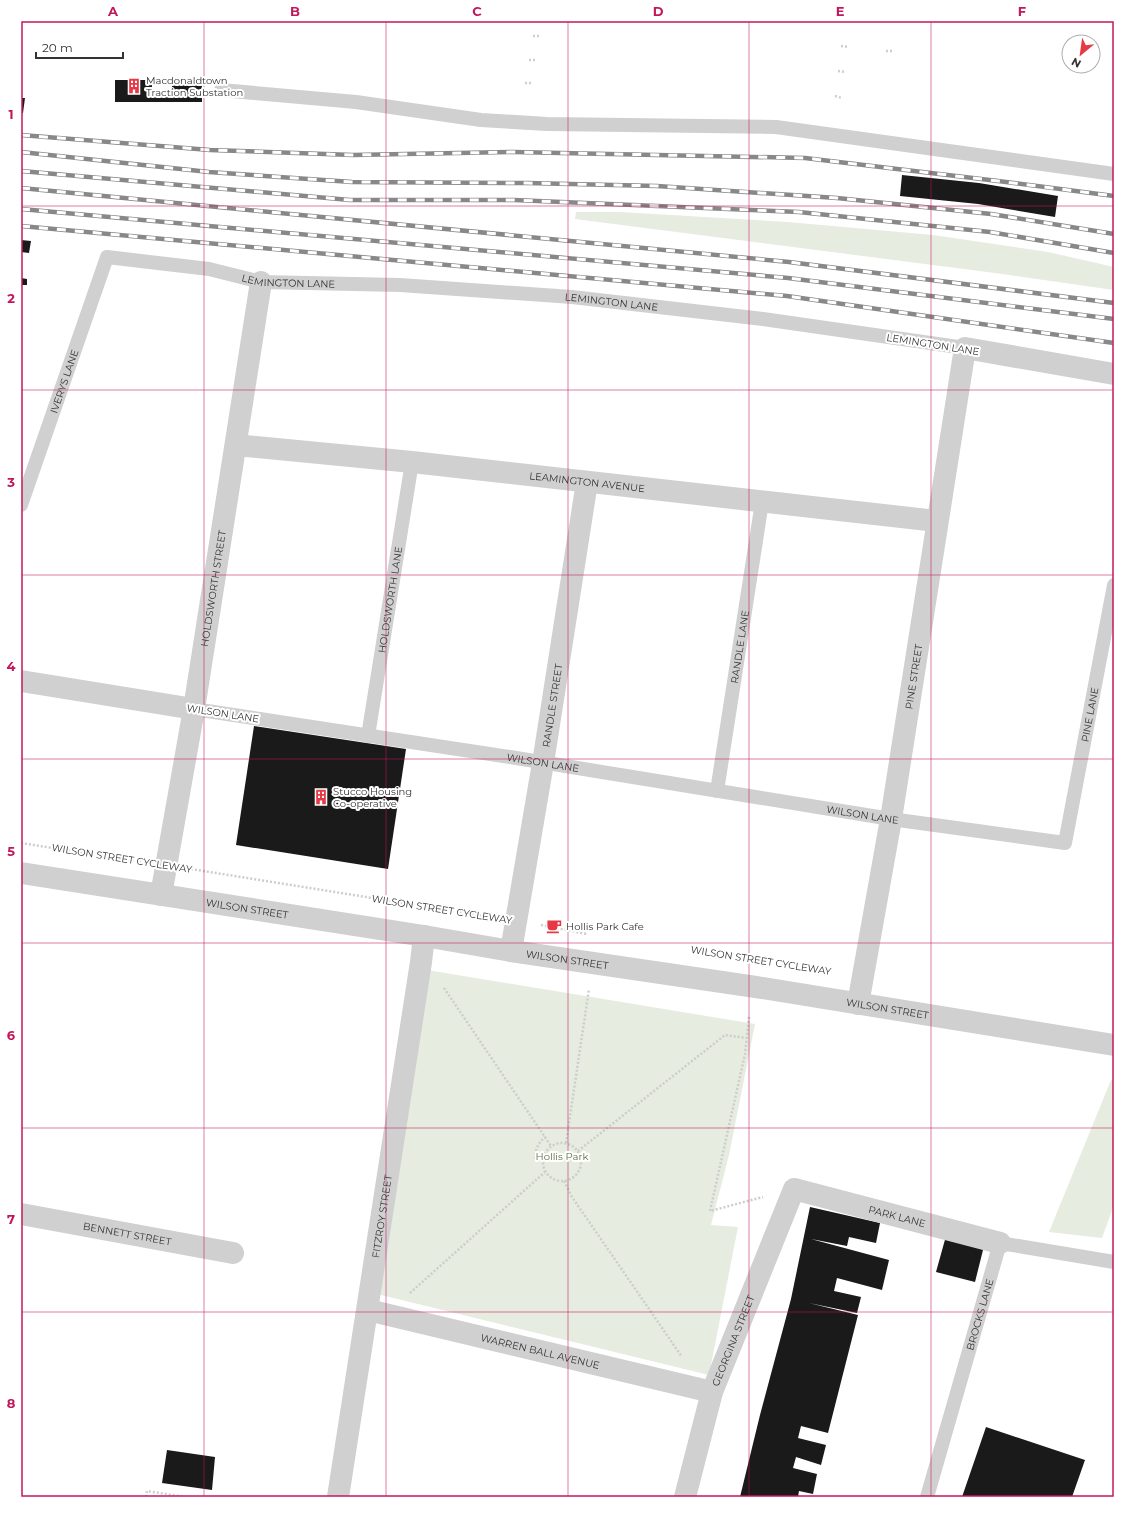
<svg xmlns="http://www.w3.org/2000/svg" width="1135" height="1518" font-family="Montserrat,sans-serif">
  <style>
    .green { fill: #e6ecdf }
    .building { fill: #1a1a1a }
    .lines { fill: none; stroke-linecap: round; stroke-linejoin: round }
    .path { stroke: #cdcdcd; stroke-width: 2.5; stroke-dasharray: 2 2; stroke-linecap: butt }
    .service { stroke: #d0d0d0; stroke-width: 14 }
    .minor { stroke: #d0d0d0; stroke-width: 22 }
    .tertiary { stroke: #d0d0d0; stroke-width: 22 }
    .rail-casing { stroke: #888; stroke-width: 4.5 }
    .rail { stroke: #fff; stroke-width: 3; stroke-dasharray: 9; stroke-linecap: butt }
    .grid { fill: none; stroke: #c2185b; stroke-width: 1; stroke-opacity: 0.55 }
    .labels { text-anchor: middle; stroke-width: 4; stroke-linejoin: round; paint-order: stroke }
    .poi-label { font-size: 10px; fill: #333; stroke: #fff; text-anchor: start }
    .street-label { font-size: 10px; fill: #333; stroke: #fff }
    .park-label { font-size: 10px; fill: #56703f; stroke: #fff }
    .neatline { fill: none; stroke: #c2185b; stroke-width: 1.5 }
    .grid-label { font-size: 13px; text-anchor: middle; font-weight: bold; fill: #c2185b }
  </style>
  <rect width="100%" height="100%" fill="#fff"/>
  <!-- green -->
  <path class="green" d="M576,212H620L788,222L933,235L1048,252L1114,267V290L995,273L575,219Z
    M427,970L755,1024L729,1155L711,1225L738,1227L709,1375L377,1294Z
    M1111,1080L1114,1081V1205L1102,1238L1049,1232Z"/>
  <!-- building -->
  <path class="building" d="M172,78H202V102H115V80H152V91H172Z
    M21,98H25L23,113H21Z
    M902,175L979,183L1058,196L1055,217L978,204L900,196Z
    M21,240L31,241L29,253L21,252Z
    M21,278L27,279V285H21Z
    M254,726L406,749L388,869L236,845Z
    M810,1207L880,1223L876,1243L849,1237L847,1246L811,1239L889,1260L882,1290L837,1278L834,1291L861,1297L857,1313L809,1303L858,1315L828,1433L801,1426L798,1438L826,1445L821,1465L796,1457L793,1468L817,1474L813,1494L799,1491L798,1497H740L760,1415L791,1299Z
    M946,1236L984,1246L975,1282L936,1272Z
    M986,1427L1085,1460L1072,1497H962Z
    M167,1450L215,1457L212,1490L162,1483Z"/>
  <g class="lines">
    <!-- path -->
    <path class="path" d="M533,36H540
      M841,46L848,47
      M886,51H893
      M529,60H536
      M838,71L845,72
      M525,83H532
      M835,96L842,98
      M21,843L141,862
      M191,869L491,917
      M541,925L587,934
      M444,988L551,1146
      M749,1017L745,1054L710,1211L763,1197
      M543 1162a19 19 0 1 1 38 0a19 19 0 1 1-38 0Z
      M566,1143L589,989
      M578,1151L725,1035L746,1038
      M543,1159H535C535,1150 538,1143 545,1137
      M564,1181L572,1197L682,1357
      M410,1293L545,1172
      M146,1497L147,1491L185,1497
      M218,1497H223"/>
    <!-- service -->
    <g class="service">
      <path d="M221,90L356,102L481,120L547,124L776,127L1114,174"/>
      <path id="s1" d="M21,505L107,257L209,269L261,282L400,285L572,297L763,319L965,348"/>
      <path id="s2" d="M194,709L510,757L891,819L1065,843L1114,585"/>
      <path id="s3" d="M368,736L412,462"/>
      <path id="s4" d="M717,791L762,502"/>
      <path id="s5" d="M927,1497L1000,1243L1114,1262"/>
    </g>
    <!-- minor -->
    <g class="minor">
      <path id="s6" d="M236,445L412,462L937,521"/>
      <path d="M21,681L194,709"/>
      <path id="s7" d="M161,895L194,709L261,282"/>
      <path id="s8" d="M511,951L543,763L587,482"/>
      <path id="s9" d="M858,1004L891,819L965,348L1114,374"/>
      <path id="s10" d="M21,1214L233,1253"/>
      <path id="s11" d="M368,1310L712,1392"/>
      <path id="s12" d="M338,1497L421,962L424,936"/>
      <path id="s13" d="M685,1497L712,1392L794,1189L1000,1243"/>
    </g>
    <!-- tertiary -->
    <path class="tertiary" id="s14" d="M21,873L424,936L511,951L756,987L1114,1045"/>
    <!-- rail casing -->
    <g class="rail-casing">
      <path id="rail" d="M21,135L210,150L353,155L514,152L805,158L998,181L1114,196
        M21,152L209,172L352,182L527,183L657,186L837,198L991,214L1114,234
        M21,171L350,200H514L799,212L990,232L1114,253
        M21,188L789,262L1114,303
        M21,209L788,278L1114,319
        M21,226L787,296L1114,343"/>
    </g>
    <!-- rail -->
    <use href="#rail" class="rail"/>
  </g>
  <!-- grid -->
  <path class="grid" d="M204,21V1497M386,21V1497M568,21V1497M749,21V1497M931,21V1497M21,206H1114M21,390H1114M21,575H1114M21,759H1114M21,943H1114M21,1128H1114M21,1312H1114"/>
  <!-- icons -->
  <defs>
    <g id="building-bare" transform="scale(1.2)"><path d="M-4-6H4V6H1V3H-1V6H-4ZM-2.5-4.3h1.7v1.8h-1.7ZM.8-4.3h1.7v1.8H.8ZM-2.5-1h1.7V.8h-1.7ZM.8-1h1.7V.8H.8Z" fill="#e63946" stroke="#fff" stroke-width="2.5" paint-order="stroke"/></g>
    <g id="cafe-bare" transform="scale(1.2)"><path d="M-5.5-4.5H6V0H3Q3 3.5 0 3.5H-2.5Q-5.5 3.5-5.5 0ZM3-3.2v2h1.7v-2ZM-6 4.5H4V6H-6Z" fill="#e63946" stroke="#fff" stroke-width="2.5" paint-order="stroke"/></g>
  </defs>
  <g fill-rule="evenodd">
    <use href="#building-bare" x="134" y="86"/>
    <use href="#building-bare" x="321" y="797"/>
    <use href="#cafe-bare" x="554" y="926"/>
  </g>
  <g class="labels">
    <!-- poi labels -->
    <g class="poi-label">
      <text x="146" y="84">Macdonaldtown<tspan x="146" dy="12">Traction Substation</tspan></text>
      <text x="333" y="795">Stucco Housing<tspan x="333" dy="12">Co-operative</tspan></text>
      <text x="566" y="930">Hollis Park Cafe</text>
    </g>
    <!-- street labels -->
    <g class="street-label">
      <text dy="4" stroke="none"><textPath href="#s1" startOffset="446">LEMINGTON LANE</textPath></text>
      <text dy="4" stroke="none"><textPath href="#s1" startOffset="770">LEMINGTON LANE</textPath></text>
      <text transform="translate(933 344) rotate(9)" y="4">LEMINGTON LANE</text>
      <text dy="4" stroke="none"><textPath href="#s1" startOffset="131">IVERYS LANE</textPath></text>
      <text dy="4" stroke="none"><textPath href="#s6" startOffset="353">LEAMINGTON AVENUE</textPath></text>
      <text dy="4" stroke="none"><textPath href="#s7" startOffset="311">HOLDSWORTH STREET</textPath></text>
      <text dy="4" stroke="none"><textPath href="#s3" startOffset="138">HOLDSWORTH LANE</textPath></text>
      <text dy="4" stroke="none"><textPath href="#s4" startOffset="146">RANDLE LANE</textPath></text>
      <text dy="4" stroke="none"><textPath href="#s9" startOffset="332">PINE STREET</textPath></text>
      <text dy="4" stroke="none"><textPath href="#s8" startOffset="249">RANDLE STREET</textPath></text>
      <text transform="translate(223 713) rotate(9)" y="4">WILSON LANE</text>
      <text dy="4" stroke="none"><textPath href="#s2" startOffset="1012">PINE LANE</textPath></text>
      <text dy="4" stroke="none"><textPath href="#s2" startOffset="353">WILSON LANE</textPath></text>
      <text dy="4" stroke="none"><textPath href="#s2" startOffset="677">WILSON LANE</textPath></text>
      <text transform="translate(122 858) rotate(9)" y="4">WILSON STREET CYCLEWAY</text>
      <text dy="4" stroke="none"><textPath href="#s14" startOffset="229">WILSON STREET</textPath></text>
      <text transform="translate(442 909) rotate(9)" y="4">WILSON STREET CYCLEWAY</text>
      <text dy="4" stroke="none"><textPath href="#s14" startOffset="553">WILSON STREET</textPath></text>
      <text transform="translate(761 960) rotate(9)" y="4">WILSON STREET CYCLEWAY</text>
      <text dy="4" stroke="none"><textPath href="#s14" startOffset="877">WILSON STREET</textPath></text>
      <text dy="4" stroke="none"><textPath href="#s13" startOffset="434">PARK LANE</textPath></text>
      <text dy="4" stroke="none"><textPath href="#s12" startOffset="284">FITZROY STREET</textPath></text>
      <text dy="4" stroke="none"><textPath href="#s10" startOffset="108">BENNETT STREET</textPath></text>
      <text dy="4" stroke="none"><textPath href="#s5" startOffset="190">BROCKS LANE</textPath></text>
      <text dy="4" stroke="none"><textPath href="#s13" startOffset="164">GEORGINA STREET</textPath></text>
      <text dy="4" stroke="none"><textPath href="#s11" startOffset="177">WARREN BALL AVENUE</textPath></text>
    </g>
    <!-- park labels -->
    <g class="park-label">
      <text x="562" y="1160">Hollis Park</text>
    </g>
  </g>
  <!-- border -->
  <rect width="1135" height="1518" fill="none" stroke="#ffffff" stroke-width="44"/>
  <!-- north arrow -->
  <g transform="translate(1081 54) rotate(209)"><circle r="19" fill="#ffffff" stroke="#adadad"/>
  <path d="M0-3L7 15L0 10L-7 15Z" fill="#e63946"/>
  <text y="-6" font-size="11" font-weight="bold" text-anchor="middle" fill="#333333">N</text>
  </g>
  <!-- scale -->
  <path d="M36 52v6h87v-6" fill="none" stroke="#333333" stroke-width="2"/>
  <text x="42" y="52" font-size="12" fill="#333333" stroke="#ffffff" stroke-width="3" paint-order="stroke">20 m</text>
  <rect x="22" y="22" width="1091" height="1474" class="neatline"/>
  <g class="grid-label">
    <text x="113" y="16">A</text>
    <text x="295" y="16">B</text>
    <text x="477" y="16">C</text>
    <text x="658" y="16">D</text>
    <text x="840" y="16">E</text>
    <text x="1022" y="16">F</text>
    <text x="11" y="119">1</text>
    <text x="11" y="303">2</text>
    <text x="11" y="487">3</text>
    <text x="11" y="671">4</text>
    <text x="11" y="856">5</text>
    <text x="11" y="1040">6</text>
    <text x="11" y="1224">7</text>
    <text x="11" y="1408">8</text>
  </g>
</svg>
